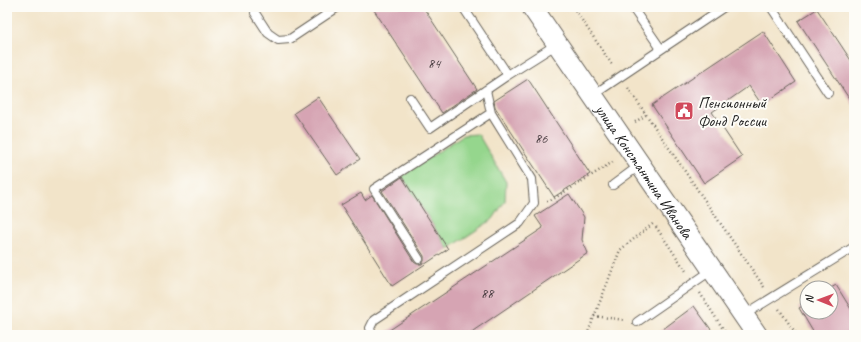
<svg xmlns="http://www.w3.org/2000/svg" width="861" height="342" font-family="Caveat,sans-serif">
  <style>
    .green { fill: #95d68d; stroke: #587954 }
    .building { fill: #d6a4b3 }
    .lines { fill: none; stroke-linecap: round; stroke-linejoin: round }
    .service-casing { stroke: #676259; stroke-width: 10 }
    .tertiary-casing { stroke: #676259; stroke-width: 22 }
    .path { stroke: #676259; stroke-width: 2.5; stroke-dasharray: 1 3; stroke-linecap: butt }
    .service { stroke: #fff; stroke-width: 8 }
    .tertiary { stroke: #fff; stroke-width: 20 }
    .labels { text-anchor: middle; stroke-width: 4; stroke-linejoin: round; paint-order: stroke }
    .number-label { font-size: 14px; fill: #4a3e42 }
    .poi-label { font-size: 16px; fill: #1c1c1c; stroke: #fdfcf7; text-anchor: start }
    .street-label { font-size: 16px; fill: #1c1c1c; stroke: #fdfcf7 }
  </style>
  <rect width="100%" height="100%" fill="#fdfcf7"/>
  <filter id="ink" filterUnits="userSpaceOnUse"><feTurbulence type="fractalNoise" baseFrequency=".025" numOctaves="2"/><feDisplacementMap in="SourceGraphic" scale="8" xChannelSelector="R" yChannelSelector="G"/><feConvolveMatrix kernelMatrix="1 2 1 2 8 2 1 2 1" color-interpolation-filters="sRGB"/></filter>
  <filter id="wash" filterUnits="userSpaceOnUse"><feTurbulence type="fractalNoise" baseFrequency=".012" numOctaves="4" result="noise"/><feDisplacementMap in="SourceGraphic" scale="16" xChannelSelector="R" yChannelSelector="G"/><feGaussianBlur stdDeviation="0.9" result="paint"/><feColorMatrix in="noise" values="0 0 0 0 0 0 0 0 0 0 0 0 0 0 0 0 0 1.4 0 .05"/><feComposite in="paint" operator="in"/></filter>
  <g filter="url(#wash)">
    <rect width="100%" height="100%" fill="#f2e4c9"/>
    <!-- green -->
    <path class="green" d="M478,134L506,182L505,201L493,219L448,249L402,176L463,135Z"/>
    <g id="blocks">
      <!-- building -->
      <path class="building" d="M372,7H423L477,89L442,113Z
        M817,9L854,65V106L798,21Z
        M763,31L796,82L762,105L749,86L712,112L742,157L704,183L652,105Z
        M528,79L590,174L554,197L495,107L494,101Z
        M318,97L360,159L337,175L294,113Z
        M402,177L448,249L392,286L341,205L361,193L365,200L372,195L414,262L417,264H422L424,261V256L382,191Z
        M569,194L584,217L582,240L588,253L467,335H382L543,228L535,216Z
        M836,285L854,314V335H815L799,308L807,303V312H831V288Z
        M694,306L715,335H655Z"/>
    </g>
  </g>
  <g filter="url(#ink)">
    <use href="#blocks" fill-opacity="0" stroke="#676259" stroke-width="1"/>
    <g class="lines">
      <!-- service casing -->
      <g class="service-casing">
        <path id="service" d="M632,7L661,49
          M771,7L828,93
          M255,13L268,33L278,40L290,39L338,7
          M508,75L557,44
          M593,95L724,7
          M410,98L430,128L508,75L463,7
          M613,185L640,165
          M419,259L374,189L491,113
          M744,315L854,247
          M637,322L712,270
          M372,335L370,328L374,320L520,223L534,203L532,179L491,113L486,90"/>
      </g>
      <!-- tertiary casing -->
      <g class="tertiary-casing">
        <g id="tertiary">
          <path id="s1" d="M532,7L757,335"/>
        </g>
      </g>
      <!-- path -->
      <path class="path" d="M573,7L613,66
        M628,88L764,287
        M635,122L646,115
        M547,201H550L613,162
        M656,227L686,271
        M700,293L727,335
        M779,309L797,335
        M594,316L625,320
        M587,335L620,250L654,223"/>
      <!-- service -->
      <use href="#service" class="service"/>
      <!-- tertiary -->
      <use href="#tertiary" class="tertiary"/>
    </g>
  </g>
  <!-- icons -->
  <defs>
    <g id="civic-square" transform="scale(1)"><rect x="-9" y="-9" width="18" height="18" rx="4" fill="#d1495b" stroke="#fdfcf7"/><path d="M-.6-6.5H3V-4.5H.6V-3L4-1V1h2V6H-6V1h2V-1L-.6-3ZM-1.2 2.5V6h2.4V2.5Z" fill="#fff"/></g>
  </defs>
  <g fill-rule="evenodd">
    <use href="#civic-square" x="684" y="111"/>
  </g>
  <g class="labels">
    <!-- number labels -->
    <g class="number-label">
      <text x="434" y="68">84</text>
      <text x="541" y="143">86</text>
      <text x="487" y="298">88</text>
    </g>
    <!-- poi labels -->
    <g class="poi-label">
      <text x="698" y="108">Пенсионный<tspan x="698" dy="18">Фонд России</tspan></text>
    </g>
    <!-- street labels -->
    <g class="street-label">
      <text dy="6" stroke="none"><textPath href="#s1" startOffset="199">улица Константина Иванова</textPath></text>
    </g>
  </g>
  <!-- margin -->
  <rect width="861" height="342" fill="none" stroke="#fdfcf7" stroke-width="24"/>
  <!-- north arrow -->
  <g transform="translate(819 300) rotate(271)"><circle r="19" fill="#fdfcf7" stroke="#a3a29f"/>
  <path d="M0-3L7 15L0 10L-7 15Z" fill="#d1495b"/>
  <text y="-6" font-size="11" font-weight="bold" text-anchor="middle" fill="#1c1c1c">N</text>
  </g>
</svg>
